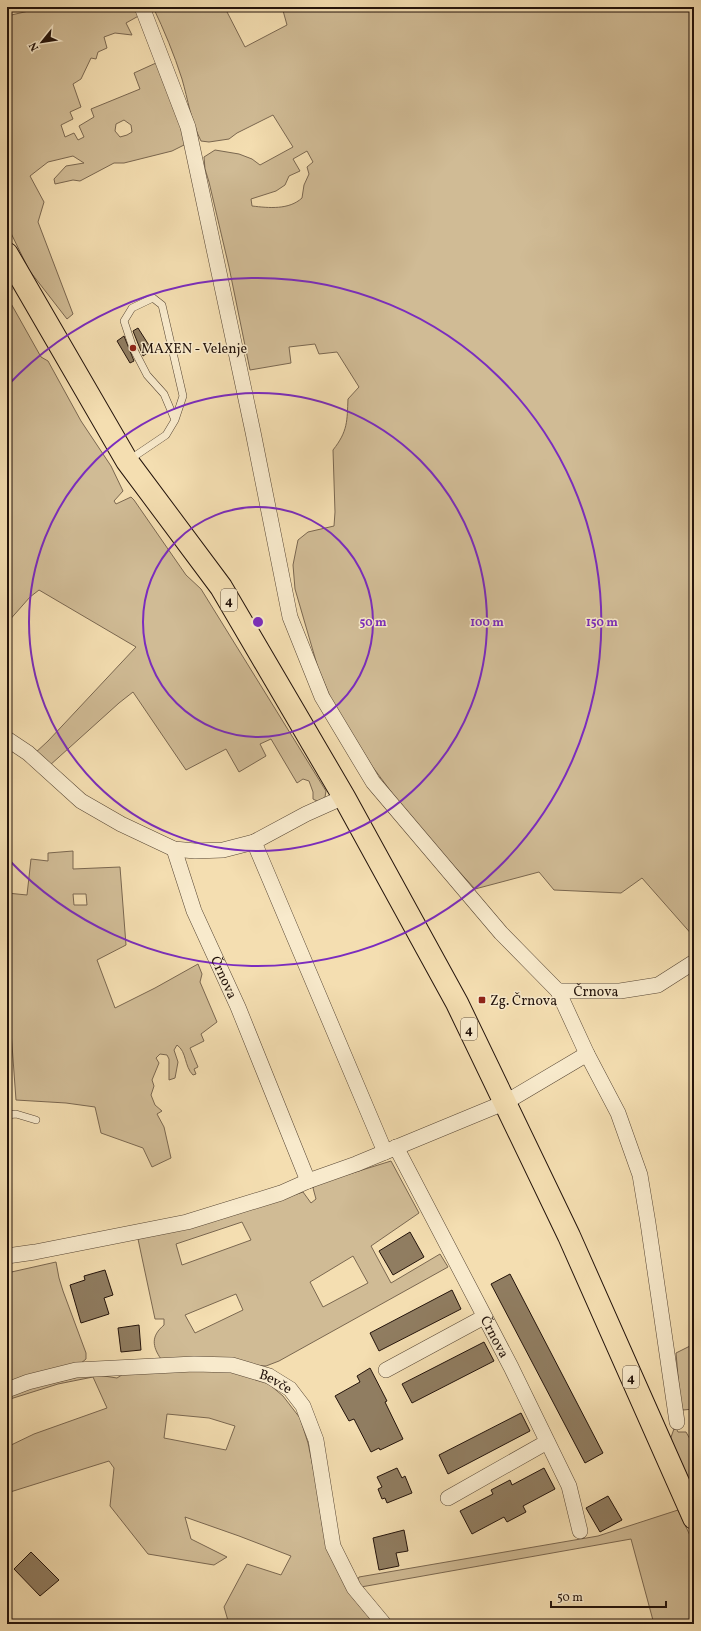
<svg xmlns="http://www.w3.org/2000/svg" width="701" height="1631" font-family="Vollkorn,serif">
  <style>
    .green { fill: #d0bb95; stroke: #7a6750; fill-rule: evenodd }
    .building { fill: #907d61; stroke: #23130b }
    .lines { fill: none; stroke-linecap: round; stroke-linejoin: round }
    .service-casing { stroke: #574634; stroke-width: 8 }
    .minor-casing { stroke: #574634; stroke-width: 16 }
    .primary-casing { stroke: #23130b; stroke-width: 24 }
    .service { stroke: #f8eacc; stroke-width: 7 }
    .minor { stroke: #f8eacc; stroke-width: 15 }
    .primary { stroke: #f4deb1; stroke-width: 22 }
    .ring { fill: none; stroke: #7b2cbf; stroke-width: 2 }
    .poi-dot { fill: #8f2418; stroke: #f8eacc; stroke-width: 1.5 }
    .labels { text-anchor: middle; stroke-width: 3; stroke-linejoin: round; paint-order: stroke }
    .shield { fill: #f8eacc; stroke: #635445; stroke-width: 1 }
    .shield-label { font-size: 13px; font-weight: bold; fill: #23130b }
    .poi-label { font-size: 14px; fill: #23130b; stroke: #f8eacc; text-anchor: start }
    .street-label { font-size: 14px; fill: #23130b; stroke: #f8eacc }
    .centre { fill: #7b2cbf; stroke: #f8eacc; stroke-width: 2 }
    .ring-label { font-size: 12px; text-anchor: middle; font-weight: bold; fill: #7b2cbf; stroke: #f8eacc; stroke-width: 3; stroke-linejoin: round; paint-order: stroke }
  </style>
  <rect width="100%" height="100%" fill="#f4deb1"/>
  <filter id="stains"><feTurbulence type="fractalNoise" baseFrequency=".005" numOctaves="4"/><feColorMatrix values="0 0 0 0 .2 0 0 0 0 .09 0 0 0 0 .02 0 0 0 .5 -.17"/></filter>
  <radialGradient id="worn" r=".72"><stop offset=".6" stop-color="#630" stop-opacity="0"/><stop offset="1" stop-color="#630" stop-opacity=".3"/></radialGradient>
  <!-- green -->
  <path class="green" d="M46,7H139L142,14L126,23L132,35L115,33L104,37L107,48L98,52L96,59L91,58L81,79L73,84L81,107L70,112L73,119L61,125L65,137L74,133L78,140L84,137L79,126L94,117L91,109L140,89L134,73L156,63L162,64L186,144L172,151L124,163H114L80,181L73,180L55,184L54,179L66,166L84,163L73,156L48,162L30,176L44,202L38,222L73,314L67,319L29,270L7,225V16ZM124,120L131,125L132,132L127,135L120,137L115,131L116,124Z
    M153,7H228L225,8L245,47L287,25L282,7H694V937L642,878L621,893L554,890L539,872L475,889L412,820L372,766L331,699L318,668L295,589L293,565L298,540L308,532L334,526L335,512L333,450C348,431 347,421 348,399L359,387L337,352L319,354L315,344L289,347L291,363L250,370L229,267L209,182L205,169L204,157L215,150L239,154L252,159L260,165L293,147L273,115L237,133L229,139L209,142L201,141C191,121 188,100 182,79C174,54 164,30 153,7ZM307,151L313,162L307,167L309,174L304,185L302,198C289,210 269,208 252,206L251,199L276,191L285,185L289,176L300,171L293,159Z
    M7,282L12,289L9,300L41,357L48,361L81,421L111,466L123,491L114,501L116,504L131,497L134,500L186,575L201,589L326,791L325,797L319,802L313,799V792L309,781L303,779L297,783L271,739L260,744L266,756L239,772L226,749L186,770L133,692L119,703L49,766L34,754L48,741L136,647L39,590L30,597L7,623Z
    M73,851V869L120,867L126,945L97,960L115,1008L155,988L198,964L202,974L200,982L217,1022L201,1034L204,1041L190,1048L198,1067L194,1069L196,1074L193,1075C184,1066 187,1052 177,1045L174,1050L178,1062L175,1078L169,1080V1059L167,1055L160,1054L156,1058L159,1063L152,1080L154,1086L151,1095L155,1105L162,1111L157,1114L164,1127L171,1158L152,1167L143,1148L101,1133L95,1107L66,1103L16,1100L7,976V893L27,895L31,859L48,861V853ZM73,894H86L87,905H74Z
    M391,1161L419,1213L371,1246L391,1283L440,1254L448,1267L279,1361L266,1366L161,1359C152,1346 151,1336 164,1325V1319H155L138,1239L240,1213L303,1192L311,1203L316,1199L313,1188L317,1184ZM242,1222L251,1240L182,1265L176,1244ZM353,1256L368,1283L323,1307L310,1282ZM236,1294L243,1310L195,1333L185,1315Z
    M56,1262L59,1278L63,1291L86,1353V1359L80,1364L7,1382V1273Z
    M694,1344V1409L683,1410L680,1400L676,1353Z
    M228,1370L253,1376L270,1385L283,1396L300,1418L308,1443L315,1477L323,1529L375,1624H229L224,1607L247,1564L281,1575L291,1556L239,1536L185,1517L191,1539L227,1557L214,1565L148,1554L110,1506L114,1468L109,1461L7,1493V1447L34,1434L107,1408L93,1377L58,1384L7,1400V1396L19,1391L91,1374L117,1378L128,1371ZM167,1414L209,1418L235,1426L226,1450L164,1438Z
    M675,1426L678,1432H686L694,1446V1492L670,1440Z
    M678,1510L694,1544V1624H654L631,1539L361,1587L357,1581L359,1577L598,1536Z"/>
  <!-- building -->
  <path class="building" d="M138,328L152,350L143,356L133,331Z
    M124,336L134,361L130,363L117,341Z
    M410,1232L424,1257L393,1275L379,1251Z
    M105,1270L113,1295L104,1298L109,1314L81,1323L70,1285L85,1280L84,1276Z
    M510,1274L603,1453L585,1463L491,1284Z
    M452,1290L461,1309L379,1351L370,1333Z
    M139,1325L141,1350L121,1352L118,1328Z
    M484,1342L494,1361L412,1403L402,1384Z
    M370,1368L387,1401L385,1402L403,1439L380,1450L379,1448L371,1452L354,1419L349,1421L335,1396L360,1382L357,1376Z
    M521,1413L530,1431L448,1474L439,1455Z
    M397,1468L402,1478L405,1476L412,1493L387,1503L385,1498L382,1499L378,1489L382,1487L377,1477Z
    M544,1468L555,1489L523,1506L526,1512L507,1522L504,1517L472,1534L460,1511L493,1494L491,1490L510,1480L512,1485Z
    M608,1496L622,1520L600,1532L586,1508Z
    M404,1530L408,1551L396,1553L399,1566L379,1570L373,1538Z
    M31,1552L59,1580L40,1596L14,1569Z"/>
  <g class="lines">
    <!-- service casing -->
    <g class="service-casing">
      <path id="service" d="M129,460L166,435L175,420L164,394L147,375L133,348L124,321L132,308L153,298L162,305L183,396L175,420
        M7,1115L16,1114L36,1120"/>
    </g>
    <!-- minor casing -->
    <g class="minor-casing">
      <g id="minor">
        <path d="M142,7L188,127L253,432L290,617L322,697L373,782L501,933L558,991L587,1054L618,1113L640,1175L648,1223L677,1422"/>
        <path d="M7,739L28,753L81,801L121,824L174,849L195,851L223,850L254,842L306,814L344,797"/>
        <path d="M254,842L385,1152"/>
        <path id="s1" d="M174,849L194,911L238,1007L308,1181"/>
        <path id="s2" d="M558,991H620L658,985L694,962"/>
        <path id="s3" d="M396,1147L511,1367L569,1486L580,1531"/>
        <path d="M7,1256L35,1252L187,1222L281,1193L308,1181L356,1164L506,1102L587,1054"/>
        <path d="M386,1370L484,1317"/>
        <path id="s4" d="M7,1390L28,1382L76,1370L194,1364L232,1365L269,1376L290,1389L303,1406L316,1440L333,1546L354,1588L384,1624"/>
        <path d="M448,1498L547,1442"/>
      </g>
    </g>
    <!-- primary casing -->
    <g class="primary-casing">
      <path id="primary" d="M7,254L127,461L221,587L344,797L457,1003L569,1236L694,1518"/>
    </g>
    <!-- service -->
    <use href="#service" class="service"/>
    <!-- minor -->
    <use href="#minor" class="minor"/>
    <!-- primary -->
    <use href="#primary" class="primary"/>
  </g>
  <!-- distance rings -->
  <g class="ring">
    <circle cx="258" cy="622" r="115"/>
    <circle cx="258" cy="622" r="229"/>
    <path d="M8 385A344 344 0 1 1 8 859"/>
  </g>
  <!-- markers -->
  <g class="poi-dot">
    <circle cx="133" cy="348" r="4"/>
    <rect x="478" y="996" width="8" height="8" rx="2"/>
  </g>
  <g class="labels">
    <!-- shield labels -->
    <g class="shield">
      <rect x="221" y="589" width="16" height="22" rx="3"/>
      <rect x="461" y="1018" width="16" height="22" rx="3"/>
      <rect x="623" y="1366" width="16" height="22" rx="3"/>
    </g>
    <g class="shield-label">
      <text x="229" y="605">4</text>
      <text x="469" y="1034">4</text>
      <text x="631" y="1382">4</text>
    </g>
    <!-- poi labels -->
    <g class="poi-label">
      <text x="141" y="353">MAXEN - Velenje</text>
      <text x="490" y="1005">Zg. Črnova</text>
    </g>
    <!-- street labels -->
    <g class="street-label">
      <text dy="5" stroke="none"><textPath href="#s1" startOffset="138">Črnova</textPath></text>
      <text dy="5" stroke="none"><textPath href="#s2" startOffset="38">Črnova</textPath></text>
      <text dy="5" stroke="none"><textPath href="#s3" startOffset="214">Črnova</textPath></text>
      <text dy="5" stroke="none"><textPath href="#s4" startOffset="275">Bevče</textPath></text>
    </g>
  </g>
  <circle cx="258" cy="622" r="6" class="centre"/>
  <g class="ring-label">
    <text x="373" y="626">50 m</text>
    <text x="487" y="626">100 m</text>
    <text x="602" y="626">150 m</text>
  </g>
  <!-- margin -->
  <rect width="701" height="1631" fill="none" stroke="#f4deb1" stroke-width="24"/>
  <rect x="8" y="8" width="685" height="1615" fill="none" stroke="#23130b" stroke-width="2"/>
  <rect x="12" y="12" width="677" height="1607" fill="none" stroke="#23130b"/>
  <!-- north arrow -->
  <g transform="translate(42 42) rotate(240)" stroke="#f8eacc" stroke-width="3" paint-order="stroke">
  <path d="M0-3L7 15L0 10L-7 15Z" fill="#23130b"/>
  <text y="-6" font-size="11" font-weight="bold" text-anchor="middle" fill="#23130b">N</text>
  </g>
  <!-- scale -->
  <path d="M551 1601v6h115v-6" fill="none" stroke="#23130b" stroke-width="2"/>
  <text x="557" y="1601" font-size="12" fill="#23130b" stroke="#f8eacc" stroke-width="3" paint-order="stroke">50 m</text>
  <rect width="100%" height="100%" filter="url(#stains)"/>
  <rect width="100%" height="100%" fill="url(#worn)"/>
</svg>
